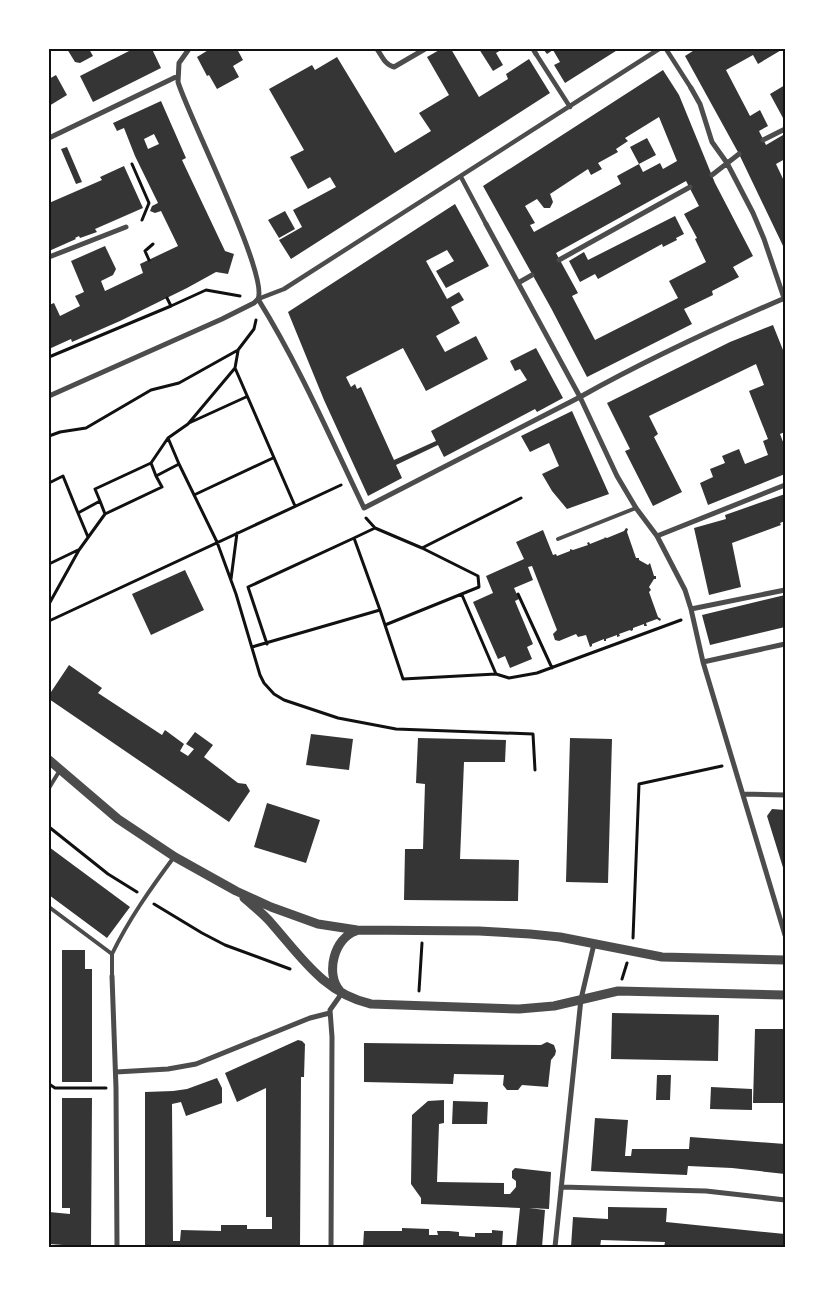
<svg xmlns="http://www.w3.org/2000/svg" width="834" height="1296" font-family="Lora,serif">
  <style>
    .building { fill: #353535; fill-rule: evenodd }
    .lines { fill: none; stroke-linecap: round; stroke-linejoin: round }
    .path { stroke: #111; stroke-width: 3 }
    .service { stroke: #4c4c4c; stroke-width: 4 }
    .pedestrian { stroke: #4c4c4c; stroke-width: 4.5 }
    .minor { stroke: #4c4c4c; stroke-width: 5 }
    .tertiary { stroke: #4c4c4c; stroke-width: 9 }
    .neatline { fill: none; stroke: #111; stroke-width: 2 }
  </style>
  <rect width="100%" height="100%" fill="#fff"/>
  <!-- building -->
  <path class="building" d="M67,49H89L93,56L80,63L75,62Z
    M133,49H152L161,68L93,102L80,76Z
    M210,49H237L243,60L233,66L239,77L217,89L209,75L207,76L197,57Z
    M441,49H451L479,97L508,79L506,74L529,59L550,93L291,259L279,240L302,227L293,210L336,187L330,177L308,189L290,157L304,150L269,89L312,65L315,70L337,57L395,153L431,131L419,113L449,95L427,57Z
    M479,49H503L496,53L503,65L493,71Z
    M543,49H619L565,83L554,65L560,62L553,50L547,54Z
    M696,49H783L758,64L753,55L726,70L750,116L760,110L768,126L759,131L766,145L783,135L785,139V159L776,164L785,183V250L739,154L685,56Z
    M663,70L679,95L715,183L753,256L733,267L739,277L712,291L713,295L684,309L692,324L587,377L551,308L483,186ZM659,117L677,161L663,169L660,163L643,172L639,164L617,176L621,184L534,232L530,225L535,223L525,206L537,199L544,208H550L553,202L549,191L550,194L588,169L591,175L602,169L598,163L618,152L616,149L628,141L625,138ZM686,181L699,206L684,214L697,238L695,239L706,262L669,281L678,298L595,340L572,296L578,293L556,253Z
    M56,75L67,95L49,106V79Z
    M785,85V117L783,118L770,94Z
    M161,101L186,158L182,160L225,251L234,254L228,274L216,272L187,288L120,321L72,342L71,339L49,349V305L54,303L60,316L80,306L75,296L84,292L71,261L105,246L116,269L113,275L101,281L105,291L143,273L140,264L178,246L161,211L155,213L150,211L152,206L158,203L135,156L124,128L117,131L113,123ZM154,134L159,144L148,149L144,139Z
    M647,138L656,155L639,164L630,147Z
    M67,147L82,182L76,184L61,149Z
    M124,166L143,208L95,229L97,232L80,238L79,236L75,238L76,239L49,251V203L102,180L100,177Z
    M455,204L489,266L446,288L436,271L454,261L447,250L426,261L447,299L459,292L464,300L451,307L460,323L436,336L445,352L476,336L488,359L426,391L403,348L346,377L351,387L355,384L357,389L361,387L394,460L436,441L431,431L527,380L520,369L515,371L510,361L536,348L563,398L537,412L535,409L444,457L438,445L396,465L402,478L368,496L324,400L288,312Z
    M285,211L295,229L279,238L268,220Z
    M675,216L684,234L676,238L677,240L663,247L662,244L598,279L595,274L580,282L569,261L584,252L588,260Z
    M773,325L785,355V432L780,434L785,447V474L708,505L700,483L713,477L710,469L725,463L722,456L739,449L745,464L768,455L763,441L768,439L749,391L764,385L756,364L649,416L658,434L654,437L682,492L653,506L625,451L630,449L607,403L730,342Z
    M572,411L609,494L567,509L552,491L542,474L559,466L549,443L530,452L521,436Z
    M785,494V521L780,523L781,525L732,543L741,587L709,595L694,528L726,519L725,515Z
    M626,528L628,529L627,532L636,558H639V560L648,565L650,563L654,576H656V579H654L649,587L651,590L649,592L658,617L661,619L660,621L657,619L646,623L647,626H644V624L633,628V630L631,631L630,630L619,634L620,636L617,637V635L606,639V641H604V639L592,644V646L590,647L586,635L578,637L576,634L559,641L555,640L553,634L557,630L532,566L528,567L533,580L514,588L519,599L515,601L533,644L527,647L532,659L510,668L505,656L498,659L473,602L493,593L486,576L524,559L516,542L543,530L553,555L556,554L557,556L570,551V549L573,550L588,545L587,543L589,542L590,544L605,538L604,537L607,538L624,531Z
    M185,570L204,610L151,635L132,594Z
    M785,595V627L710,645L702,615Z
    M69,665L102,688L98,693L162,735L165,730L184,744L180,751L188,756L194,749L186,744L195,732L213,745L204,757L238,783L246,784L250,791L229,822L49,699V695Z
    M311,734L353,739L349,770L306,765Z
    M418,738L506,740L505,762H464L460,859L519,860L518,901L404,900L405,849H423L425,784L416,783Z
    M570,738L612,739L608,883L566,882Z
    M267,803L320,820L306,863L254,847Z
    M772,809L785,810V874L767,816Z
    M49,847L130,907L107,938L49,895Z
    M62,950H85V969H92V1082H62Z
    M612,1013L719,1015L718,1061L611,1059Z
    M755,1029H785V1103H753Z
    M298,1040L302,1041L305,1044L304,1077H301L300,1247H145V1092L173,1091L187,1089L217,1078L222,1088V1103L186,1116L181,1102L172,1104L173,1241H180L181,1230L221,1231V1225H247V1229H272V1217H266V1088L237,1102L225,1073Z
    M547,1042L554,1045L556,1051L555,1055L551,1060L548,1087L522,1085L518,1090H507L503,1085L504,1075L454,1074L453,1084L364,1082V1043L541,1045Z
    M657,1075H671L670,1100H656Z
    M711,1087L752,1089V1110L710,1109Z
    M62,1098H92L91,1247L49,1244V1212L70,1214V1208H62Z
    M444,1100V1123L439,1124L437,1182L504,1183V1194H510L516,1187V1181L512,1178V1171L515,1168L551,1172L549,1209L529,1208L545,1210L542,1247H516L520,1208L421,1204V1198L411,1184L412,1115L428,1101Z
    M453,1101L488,1102L487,1124H452Z
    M595,1118L628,1120L625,1156H631L632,1149H689L690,1137L785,1144V1174L732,1168L688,1166L687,1175L591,1171Z
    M608,1207L667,1208L666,1222L785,1234V1247H664L665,1242L601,1240L600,1247H571L573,1217L608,1219Z
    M402,1228L429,1229V1235H438L437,1231H449L459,1232V1236L475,1237V1233H492V1230L503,1231L502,1247H363L364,1231H402Z"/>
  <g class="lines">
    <!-- path -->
    <path class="path" d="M132,164L149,203L142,220
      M149,260L145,251L153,244
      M167,298L171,306L206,290L240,296
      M49,357L171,306
      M235,368L295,506
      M189,423L246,397
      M49,436L60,432L86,428L151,390L179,383L238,350L254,329L256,320
      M151,463L168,438
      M179,464L217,542L236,594L260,675L264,683L274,694L284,700L338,718L396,729L533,734L535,770
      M49,483L63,476L78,513L100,501L95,489L151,463L156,476L179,464L168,438L188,424L235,368L238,351
      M194,495L273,458
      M100,501L105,514
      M78,513L88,537
      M366,518L375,528
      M422,548L521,498
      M49,564L78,550
      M231,579L237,533
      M518,594L552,668
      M462,595L496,674L509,678L537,673L681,620
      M49,604L79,550L105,514L162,487L156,476
      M49,621L341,485
      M385,625L403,679L496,674
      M267,644L248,587L354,538
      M252,647L380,610L385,625L479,587L478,576L422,548L375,528L354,538L380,610
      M49,827L108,874L137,892
      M154,904L202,933L225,945L290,969
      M633,938L639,784L722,766
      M622,979L627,963
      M419,991L422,943
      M49,1084L55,1088H106"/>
    <!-- service -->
    <path class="service" d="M558,539L636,508
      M49,788L60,770
      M49,907L112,954V976
      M112,954C129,919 151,888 174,857"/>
    <!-- pedestrian -->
    <path class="pedestrian" d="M666,49L691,88
      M536,54L570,107
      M461,177L486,224
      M258,299L284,289L659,49"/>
    <!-- minor -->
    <path class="minor" d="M189,49L179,63L178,82C189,118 269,275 258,299C299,365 330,437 364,508L580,397C646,360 715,328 785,298
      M377,49C382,56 385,65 394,67L425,49
      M533,49L536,54
      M691,88L700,104L712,142L727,163L753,213L764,239L785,301
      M49,138L178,76
      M763,140L785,129
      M712,175L739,154
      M486,224L580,397L617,476L636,508L657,536L685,590L691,609L703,662L785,935
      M49,257L126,227
      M559,260L690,187
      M518,283L532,275
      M49,396L222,319L254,303L258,299
      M657,536L785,485
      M691,609L785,590
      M703,662L785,644
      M743,794L785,795
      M112,976L116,1088L117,1247
      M116,1072L168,1069L196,1064L310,1018L330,1013
      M561,1187L706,1191L785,1200
      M331,1247L332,1037L330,1010L342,993
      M555,1247L581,999L594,944"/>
    <!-- tertiary -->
    <path class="tertiary" d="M49,760L118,819L175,857L236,891L271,907L318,924L357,930L479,931L530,934L560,937L662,957L785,960
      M244,898C253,906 264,914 272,924C302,958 324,993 371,1004L519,1009L554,1006L618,991L785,995
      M340,991C325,974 334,938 356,931"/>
  </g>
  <!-- border -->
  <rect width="834" height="1296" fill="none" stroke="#ffffff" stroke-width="100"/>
  <rect x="50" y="50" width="734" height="1196" class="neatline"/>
</svg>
